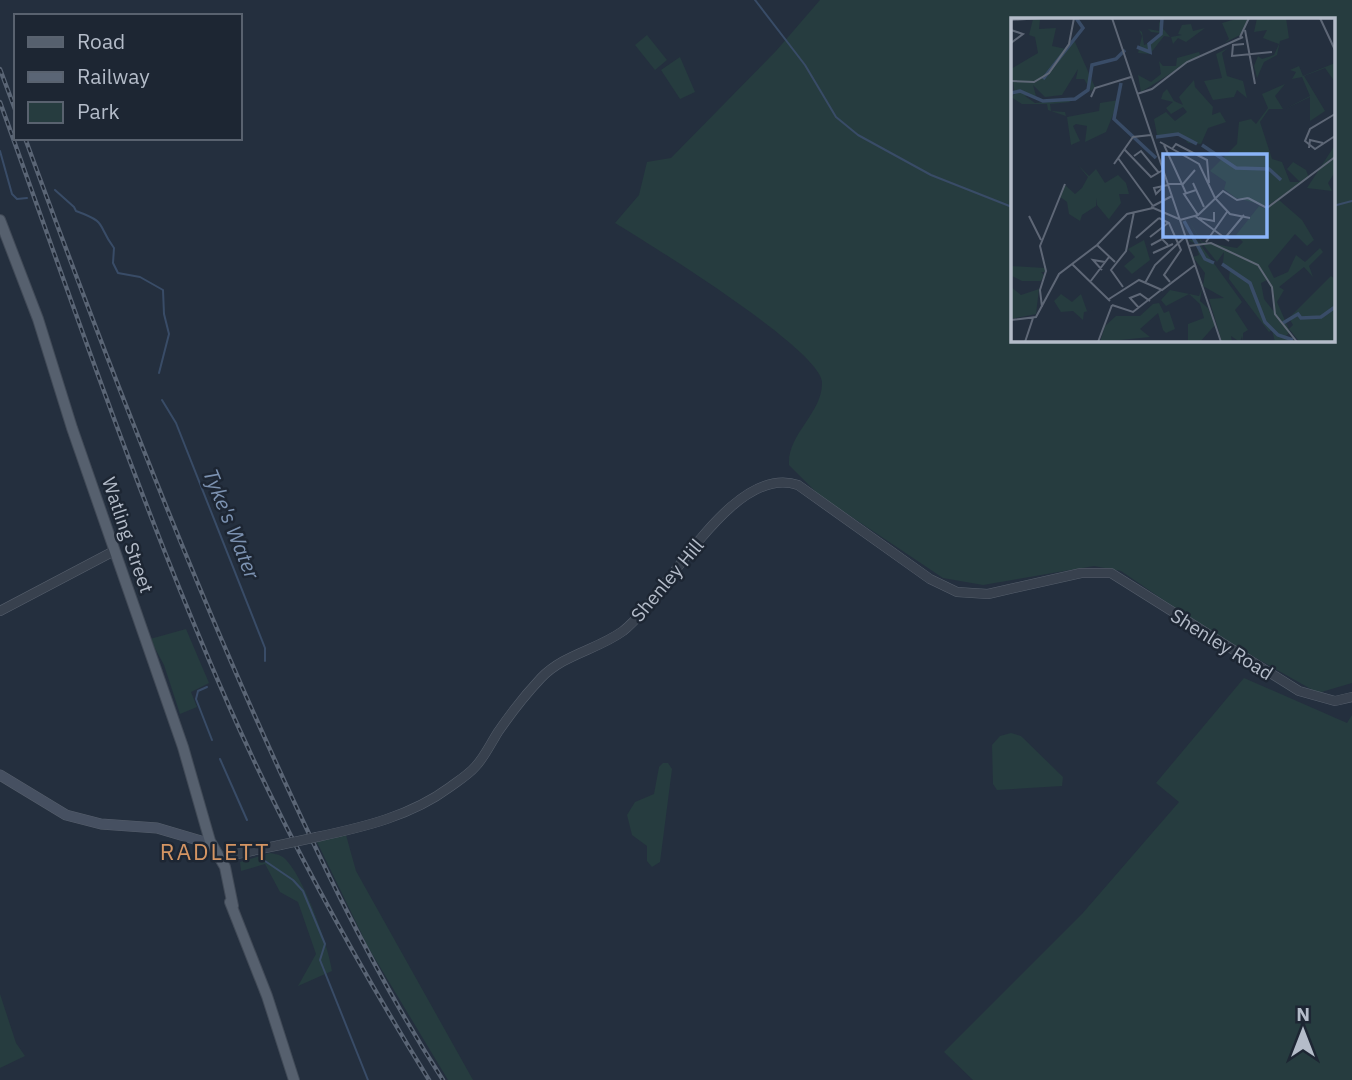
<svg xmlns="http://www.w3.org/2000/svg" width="1352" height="1080" font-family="'IBM Plex Sans',sans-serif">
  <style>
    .green { fill: #263c3f; fill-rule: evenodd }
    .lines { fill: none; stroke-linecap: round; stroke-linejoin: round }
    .stream { stroke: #394c67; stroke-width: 2 }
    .tertiary-casing { stroke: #565f6c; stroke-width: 10 }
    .secondary-casing { stroke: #565f6c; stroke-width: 11 }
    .primary-casing { stroke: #414a57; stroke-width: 12 }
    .tertiary { stroke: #38414e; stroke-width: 9 }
    .secondary { stroke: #465061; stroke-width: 10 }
    .primary { stroke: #56606e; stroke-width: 10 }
    .rail-casing { stroke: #5a6575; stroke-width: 4.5 }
    .rail { stroke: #1d2633; stroke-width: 2; stroke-dasharray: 5; stroke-linecap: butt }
    .tertiary-bridge-casing { stroke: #565f6c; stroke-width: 10; stroke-linecap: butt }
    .tertiary-bridge { stroke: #38414e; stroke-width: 9 }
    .labels { text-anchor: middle; stroke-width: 5; stroke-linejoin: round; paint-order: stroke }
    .street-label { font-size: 19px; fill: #b4bcc9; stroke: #1d2633 }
    .water-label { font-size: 21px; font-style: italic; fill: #7c92b1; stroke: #1d2633 }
    .quarter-label { font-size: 23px; letter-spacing: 2px; fill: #d59563; stroke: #1d2633 }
    .inset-river { fill: none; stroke: #394c67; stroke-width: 3.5 }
    .inset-road { fill: none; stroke: #5e6776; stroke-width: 2 }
    .view { fill: #8ab4f8; fill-opacity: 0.15; stroke: #8ab4f8; stroke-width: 3.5 }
    .inset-edge { fill: none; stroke: #b4bcc9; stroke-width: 3.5 }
  </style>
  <rect width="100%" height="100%" fill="#242f3e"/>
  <!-- green -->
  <path class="green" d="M820,0H1352V683L1318,693L1215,635L1121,571L1094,566L983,585L943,578L819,495L789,465C787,434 823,413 822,382C820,349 648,243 615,223L639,195L647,162L671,158L776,51ZM1012,19H1333V340H1012Z
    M647,35L667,60L655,70L635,45Z
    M680,57L695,92L680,99L661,70Z
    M186,629L209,683L191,692L197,707L180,714L164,665L150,639Z
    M1244,678L1347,723L1352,715V1080H973L944,1052L1082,914L1179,802L1156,783Z
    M1011,733L1021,736L1063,777L1062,786L997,790L993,784L992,745L1000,736Z
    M663,763H668L672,769L660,862L652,867L647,861V846L632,835L627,815L635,802L654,794L659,767Z
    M346,835L356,871L473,1080H448L368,947L317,842Z
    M270,853C274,854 278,854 281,856C300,865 330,950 332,971L298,986L316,954L298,902L280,892L265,864L241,871L240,862Z
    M0,994L16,1043L25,1056L0,1068Z"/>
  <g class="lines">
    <!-- stream -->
    <path class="stream" d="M755,0L805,65L836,117L858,135L931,175L1012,207
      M0,151L12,194L17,199L27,198
      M55,190L74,207L76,211C109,223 96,224 114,248L113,263L118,273L140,277L163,290L164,314L169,334L159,373
      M1333,206L1352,201
      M162,400L176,423L265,648V661
      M207,687L198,691L196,699L212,740
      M220,759L247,820
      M265,861L293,880L303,891L325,944L320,960L368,1080"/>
    <!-- tertiary casing -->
    <g class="tertiary-casing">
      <path id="tertiary" d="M0,611L114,551
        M317,837C364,827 411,816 450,787C458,781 468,775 475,767C484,758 491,743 498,732C511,713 525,695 541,678C564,654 597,650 623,631C667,597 732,462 798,485L930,579L957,592L988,594L1081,573H1111L1299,691L1335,701L1352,697
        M218,858L280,845"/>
    </g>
    <!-- secondary casing -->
    <g class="secondary-casing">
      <path id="secondary" d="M0,775L66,815L101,824L157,828L201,841H210"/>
    </g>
    <!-- primary casing -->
    <g class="primary-casing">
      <path id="primary" d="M0,220L38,319L72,428L183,747L210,841L225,867L233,906
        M230,902L267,996L294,1080"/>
    </g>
    <!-- tertiary -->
    <use href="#tertiary" class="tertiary"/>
    <!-- secondary -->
    <use href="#secondary" class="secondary"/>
    <!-- primary -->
    <use href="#primary" class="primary"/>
    <!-- rail casing -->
    <g class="rail-casing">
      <path id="rail" d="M0,69L16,112
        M0,102C73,304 142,509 229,706C286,835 355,960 429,1080
        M25,138C96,332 170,525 254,714C310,839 368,964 443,1080"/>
    </g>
    <!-- rail -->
    <use href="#rail" class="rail"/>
    <!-- tertiary-bridge casing -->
    <g class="tertiary-bridge-casing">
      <path id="tertiary-bridge" d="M280,845L317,837"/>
    </g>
    <!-- tertiary-bridge -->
    <use href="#tertiary-bridge" class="tertiary-bridge"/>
  </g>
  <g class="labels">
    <!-- street labels -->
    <g class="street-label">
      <text transform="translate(128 535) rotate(71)" y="7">Watling Street</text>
      <text transform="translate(667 580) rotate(-50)" y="7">Shenley Hill</text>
      <text transform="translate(1222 644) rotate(32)" y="7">Shenley Road</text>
    </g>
    <!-- water labels -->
    <g class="water-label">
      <text transform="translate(231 524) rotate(68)" y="7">Tyke's Water</text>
    </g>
    <!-- quarter labels -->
    <g class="quarter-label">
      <text x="215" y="860">RADLETT</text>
    </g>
  </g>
  <!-- overview -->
  <g transform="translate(1011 18)">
    <rect width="324" height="324" fill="#242f3e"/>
    <path d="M151,0L149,7L159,19L153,18L139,36L127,35L131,18L128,12L131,14L133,27L144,23L149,15L140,14L137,11L148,13V5ZM228,0H237L231,16L213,25L218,21L211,5ZM246,0H275L278,20L269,23L266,37L253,44L246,60L243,48L247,38L251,41L263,37L268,26L252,20L256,12L243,14ZM22,1H29L28,11L45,10L41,28L55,31L60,22L64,24L84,69L80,73L73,61H65L67,51L51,77L34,79L22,67L25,78H14L24,85L56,82L60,84L39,86L40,93L54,94L55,98L37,92L36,86H11L0,79L4,76L0,51L27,35L24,19L18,17ZM180,6L182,13L194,10L175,24L167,20L162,26L160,19L171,17L167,16L171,7ZM217,30L211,35L216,58L232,63L236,80L226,72L223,79L202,82L193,63L211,60L205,36ZM188,34L189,37L130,74L127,57L140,64L150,56L148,43L152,48H165L166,40ZM324,45V64L314,50L293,58L314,93L299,103V79L274,91L299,78L291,59L281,61L285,54L279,52L288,48L292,58ZM183,62L184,69L202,89L201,97L209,94L215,104L197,110L190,126L177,125L171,117H146L143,101L155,94L164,103L176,94L172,89L160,96L155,90L162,84L150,81L152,75L156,71L163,83L172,87L168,79ZM274,66L264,78L272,91H258L249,104L261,141L271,144L279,164H289L276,151L282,144L295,152L298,160L256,188L225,180L213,171L215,164L199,153L226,126L228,104L240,101L245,106L257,90L251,76ZM108,82L95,114L74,124L76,108L65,106L62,108L69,123L60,127L56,99L88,93L89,85ZM324,127V139L316,142L324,140V154L317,165L321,173L296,170ZM67,147L78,158L85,151L94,165L107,157L115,165L118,176H108L110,185L98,201L105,210L86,187L85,180V188L71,197L69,203L58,196L56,184L48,178L54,167L64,176L71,170L77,159ZM268,182L291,202L303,222L296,228L284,216L257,248L263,260L277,254L285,237L294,244L309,230L312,234L298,248L302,259L293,249L268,269L273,272L266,284L279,314L275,318L286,324H264L261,312L258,314L218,261L219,251L212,245L213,234L206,244L190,224L177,201L191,224L226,230L232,224L225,217L248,188L256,191ZM256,262L263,276L264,295L253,281L250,265ZM133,222L139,242L121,256L113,248L124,239L117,231ZM177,222H186L231,284L224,292L237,312L232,315V324L231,318L229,324L220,318L221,324H211L198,281L213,280L192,268L194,255L182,239L188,237L185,226ZM0,248L34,250V254H30L33,257L30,263H11L1,258ZM320,258L324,261V324L287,322L278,311L282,307L278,300ZM0,269L10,277L28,271L25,296L0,301ZM191,270L189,283L197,290L204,307L189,324H177V306L193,300L189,286L178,276L155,288L150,282L159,272L188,278ZM50,276L61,284L70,276L76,293L82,292L73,294L72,302L62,293L50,294L43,283ZM142,286L148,285L153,295L158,293L164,311L155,315L152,312L147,295L129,311L139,319L89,324L94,308L105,298H129Z" fill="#263c3f" fill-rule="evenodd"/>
    <path class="inset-river" d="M126,29L139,34L138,26L150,16L151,0M32,61L72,10L65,0M110,65L103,101L145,140M0,75L9,73L32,83L64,81L77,72L81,47L105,41L114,32M145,119L167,116L186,126M191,127L225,150L258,151L270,162M173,203L194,241L203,245M211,246L239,265L254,304L267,317L282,322M272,305L287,296L290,300L310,299L324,289"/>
    <path class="inset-road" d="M101,0L210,324M309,0L324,32M0,2L30,0M0,12L12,16L0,25M234,12L244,66M229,19L238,0M233,26L222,27L221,38L261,34M0,63L23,64L38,55L58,26L63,0M126,76L141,71L176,44L232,19M80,79L84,70L120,59M324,96L299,111L294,123L304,131L324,118M149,124L188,146L204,180M153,127L175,175M298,130L299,122L312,125M113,131L140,159L152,152M161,131L165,126L196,142L198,165M123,138L130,133L148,155M107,140L142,188M103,146L122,119L140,117M182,165L193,189M157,166H172L184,152M152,169L145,176L143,170L157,167M185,172L173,176L187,197M204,180L219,196L239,200M237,180L256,190L324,139M142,188L161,178M140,189L168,201M18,198L30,222M184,198L218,223M148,200L158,205L170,232L153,257L159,264M188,200L203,203V194M169,202L187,197L212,173L226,182L237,180M139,219L157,205M125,220L148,200M214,220L233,197M195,224L216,194M86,227L104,244M140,227L151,221L157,227M178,228L200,225L247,247L261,269L264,296L286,324M142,235L162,226M61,246L99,283M91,252L82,242L94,244M79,264L98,239M134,265L144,247L175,218M112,269L100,252L115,233L123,194M98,281L128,262L151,272L184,247M101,287L122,294L150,272M31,289L29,272L35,253L29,228L54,166M128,290L119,280L129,276L139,283M0,302L25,299L48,256L86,227L116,196L142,190M14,324L22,300M87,324L101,287"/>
    <path class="view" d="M152,136H256V219H152Z"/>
    <rect width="324" height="324" class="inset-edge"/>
  </g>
  <!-- legend -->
  <rect x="14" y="14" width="228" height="126" fill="#1d2633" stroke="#59626f" stroke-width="2"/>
  <rect x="28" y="37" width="35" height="10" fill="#56606e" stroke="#59626f" stroke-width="2"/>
  <text x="77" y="49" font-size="21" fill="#b4bcc9">Road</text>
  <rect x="28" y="72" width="35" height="10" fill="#5a6575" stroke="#59626f" stroke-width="2"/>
  <text x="77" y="84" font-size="21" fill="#b4bcc9">Railway</text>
  <rect x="28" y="102" width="35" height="21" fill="#263c3f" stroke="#59626f" stroke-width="2"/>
  <text x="77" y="119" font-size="21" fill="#b4bcc9">Park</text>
  <!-- north arrow -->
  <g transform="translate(1303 1031)" stroke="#1d2633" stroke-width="5" paint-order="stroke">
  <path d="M0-5L12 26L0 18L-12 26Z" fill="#b4bcc9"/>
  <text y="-10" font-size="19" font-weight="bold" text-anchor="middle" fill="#b4bcc9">N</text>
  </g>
</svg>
